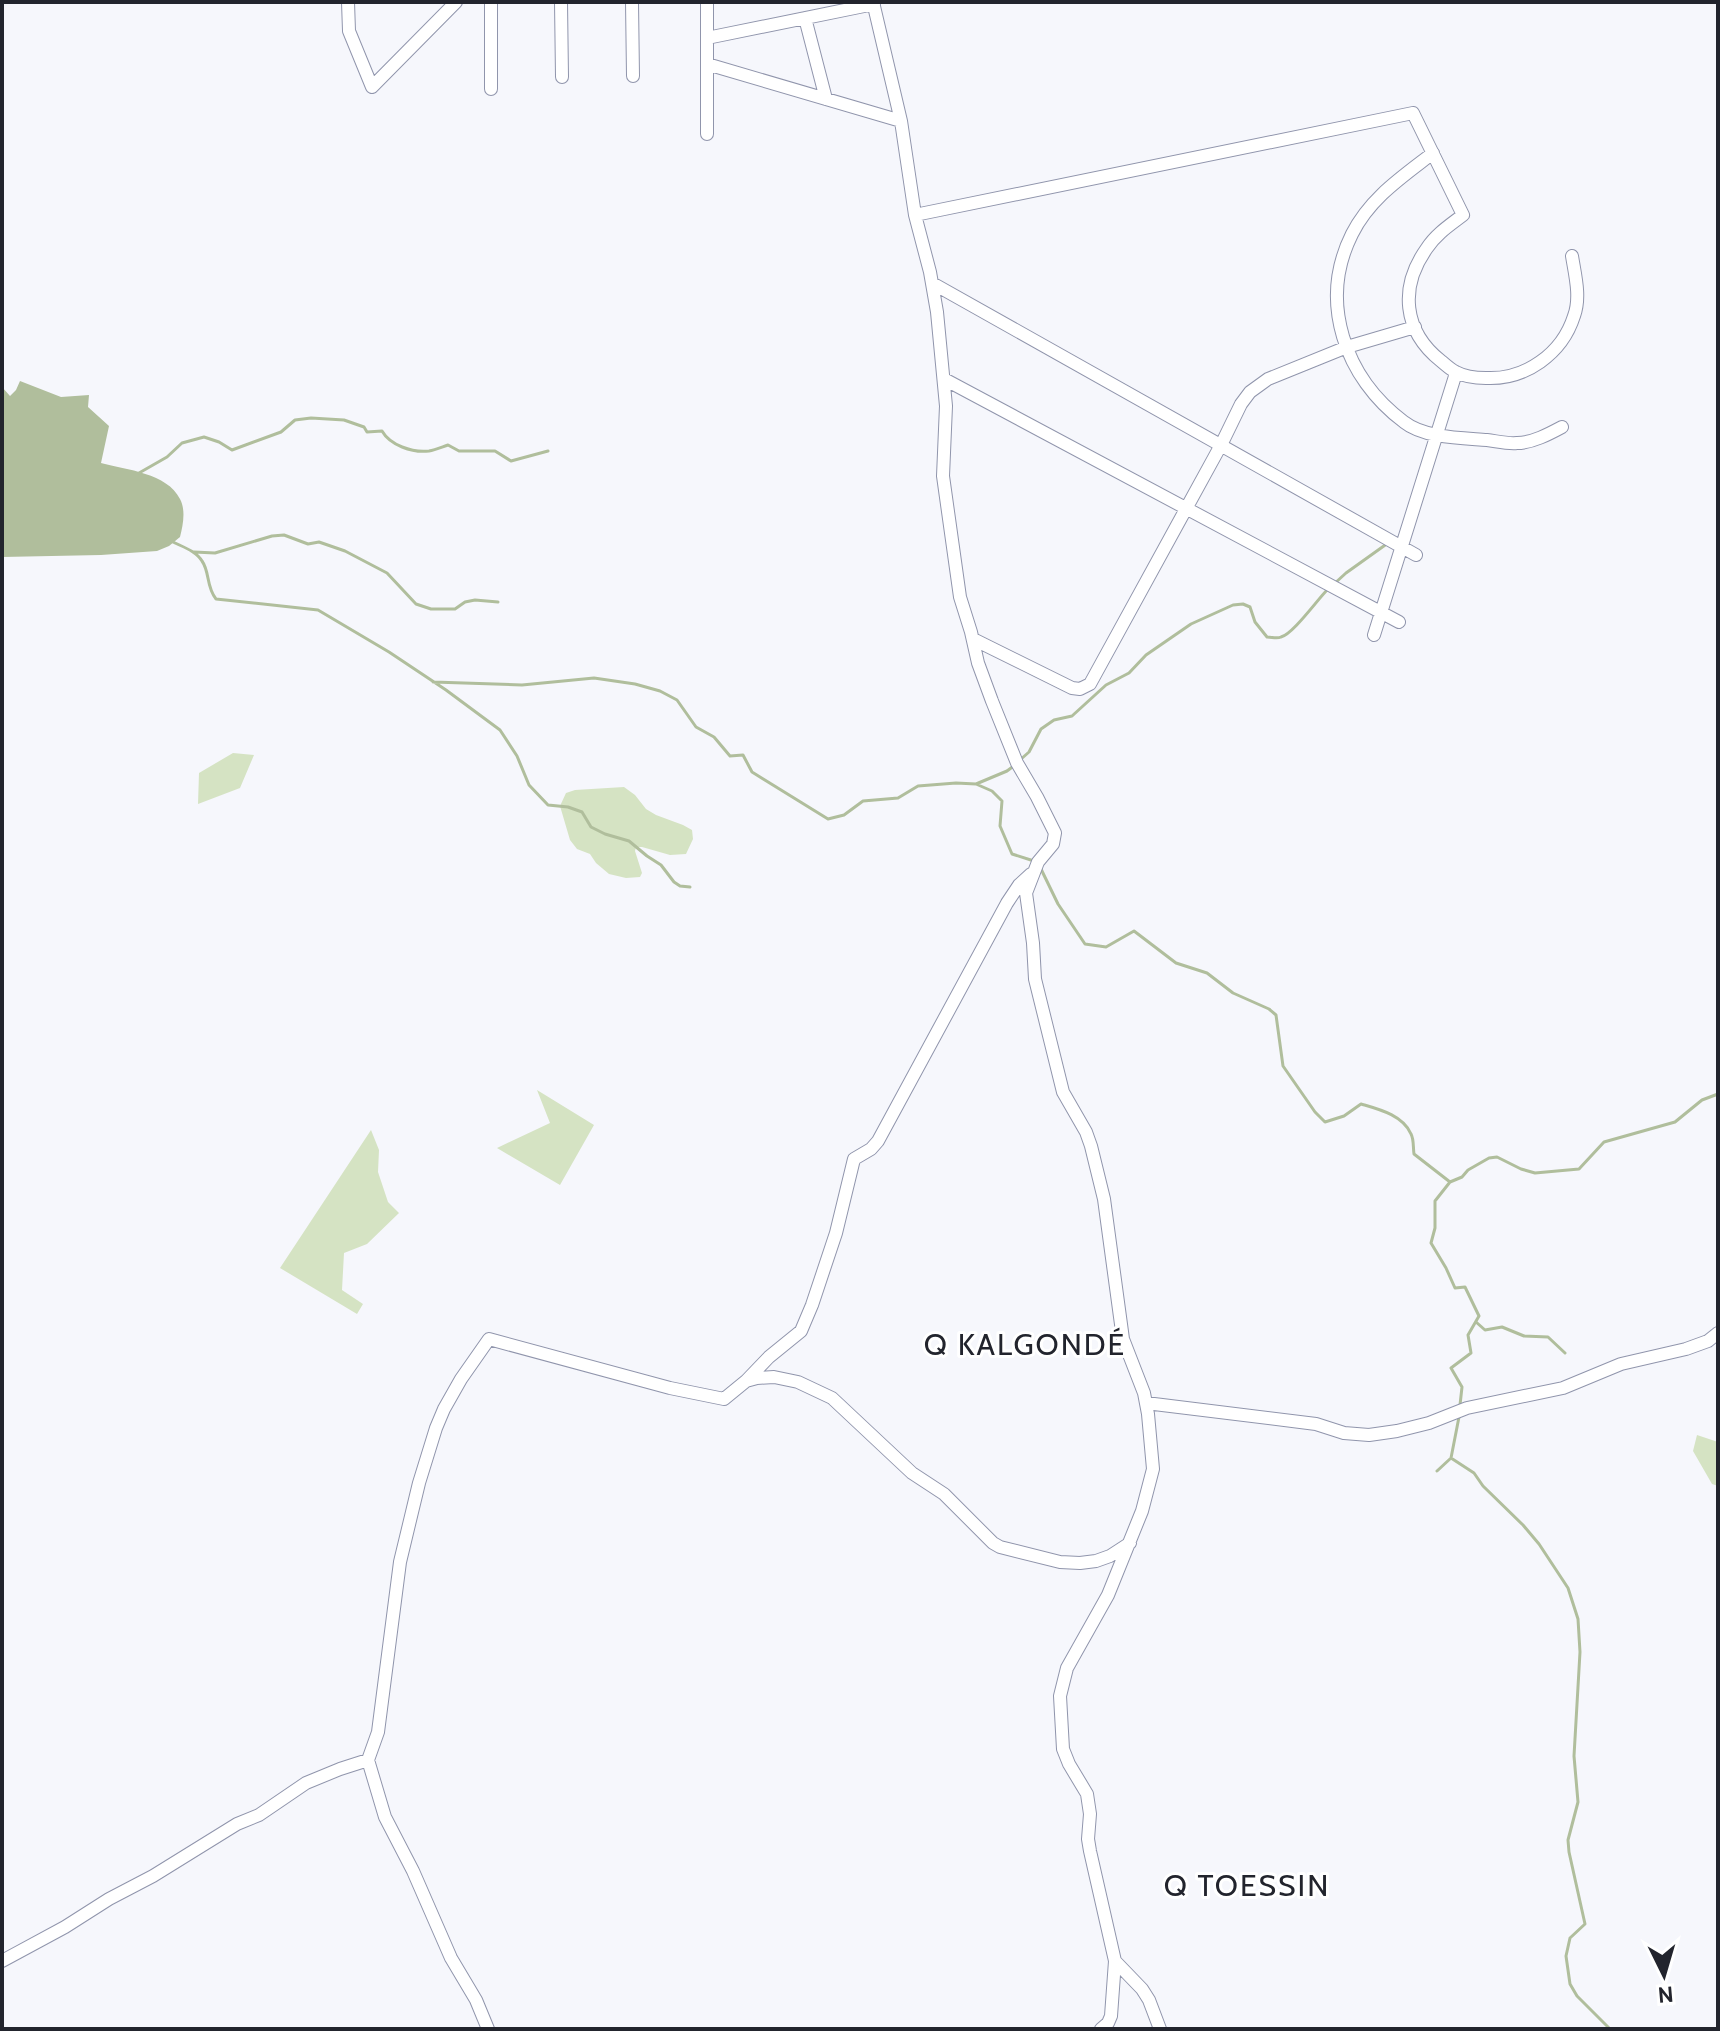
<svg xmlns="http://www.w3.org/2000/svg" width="1720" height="2031" font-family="Cabin,sans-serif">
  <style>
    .green { fill: #d5e3c3 }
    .water { fill: #b0be9c }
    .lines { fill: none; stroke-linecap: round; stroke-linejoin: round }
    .stream { stroke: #b0be9c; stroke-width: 3 }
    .minor-casing { stroke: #9095ac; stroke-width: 14 }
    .minor { stroke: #fff; stroke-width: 12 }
    .labels { text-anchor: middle; stroke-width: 6; stroke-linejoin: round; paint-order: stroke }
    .quarter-label { font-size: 30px; letter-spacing: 2px; fill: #22242d; stroke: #fff }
  </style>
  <rect width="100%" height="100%" fill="#f6f7fc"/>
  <!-- green -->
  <path class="green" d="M233,753L254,755L240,788L198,804L199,773Z
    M624,787L635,795L646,809L656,815L683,825L692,830L693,839L686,854L670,855L642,847H636L635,851L642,873L640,877L626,878L609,874L596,863L590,854L577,849L570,840L560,806L566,793L575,790Z
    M537,1090L594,1125L560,1185L497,1148L550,1123Z
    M371,1130L379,1150L378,1172L388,1202L399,1213L367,1244L344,1253L342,1290L363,1304L357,1314L280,1268Z
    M1697,1435L1718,1442V1486L1712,1484L1693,1451Z"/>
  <!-- water -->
  <path class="water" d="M20,381L61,397L89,395L88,407L109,426L101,463C127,470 167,473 180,499C186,510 183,526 180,537L169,546L157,551L101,555L2,557V387L10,396L16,390Z"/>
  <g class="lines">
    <!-- stream -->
    <path class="stream" d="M139,473L167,457L182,443L204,437L219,442L232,450L281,432L295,420L311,418L344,420L364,427L367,432L382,431C390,445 412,453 429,451C435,450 442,447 448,445L459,451H495L511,461L548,451
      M173,542C183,547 196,551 202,561C210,572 206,587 216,599L318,610L389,652L446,690L500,730L517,756L529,785L548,805L568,807L582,812L591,827L605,834L629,841L647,856L661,865L674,882L680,886L690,887
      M194,552L215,553L272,536L284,535L308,544L319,542L345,551L387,573L416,604L431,609H455L465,602L475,600L498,602
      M1334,584L1346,573L1388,543
      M433,682L522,685L594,678L635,684L660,691L677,700L696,727L714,737L730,756L743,755L752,772L828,819L844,815L863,801L898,798L918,786L956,783L976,784L992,791L1002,801L1000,826L1012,854L1034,861
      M1020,760L1029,752L1041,729L1054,720L1072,716L1106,685L1129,673L1146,655L1191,624L1233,605L1243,604L1250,607L1255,622L1267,637C1272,637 1277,639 1281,637C1293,634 1317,600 1328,589
      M976,784L1007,771L1015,765
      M1041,869L1058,904L1085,944L1106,947L1134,931L1176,963L1207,973L1233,993L1269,1009L1276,1015L1283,1066L1315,1112L1325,1122L1344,1116L1361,1104C1378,1109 1403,1115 1411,1134C1414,1139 1413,1148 1414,1154L1450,1182L1435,1201V1228L1431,1243L1446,1268L1455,1288L1465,1287L1479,1316L1468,1335L1471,1353L1451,1368L1462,1387L1460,1405
      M1450,1182L1462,1177L1468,1170L1489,1158L1497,1157L1521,1169L1535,1173L1579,1169L1604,1142L1675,1122L1702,1100L1718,1094
      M1476,1322L1485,1330L1502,1327L1524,1336L1548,1337L1565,1353
      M1451,1458L1474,1473L1483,1486L1523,1525L1539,1544L1568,1588L1578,1619L1580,1652L1574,1756L1578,1802L1568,1840L1569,1852L1585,1924L1570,1938L1566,1956L1570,1984L1577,1996L1610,2029
      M1437,1471L1451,1458L1459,1417"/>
    <!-- minor casing -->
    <g class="minor-casing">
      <path id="minor" d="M348,2L349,31L372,87L456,2
        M561,2L562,77
        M632,2L633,76
        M873,2L901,121L915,215L930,272L937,312L946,406L943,476L960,597L971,632L978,663L992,701L1017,763L1037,797L1055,833L1053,844L1038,862L1026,893L1033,943L1035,979L1063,1092L1086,1132L1091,1146L1104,1199L1123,1339L1144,1393L1148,1414L1153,1469L1142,1511L1108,1595L1067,1668L1060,1696L1063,1749L1069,1764L1087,1794L1090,1814L1088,1839L1090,1851L1115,1961L1142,1989L1149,2000L1160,2029
        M805,18L826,99
        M707,38L874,4
        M707,64L901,121
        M491,89V2
        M707,134V2
        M1433,153C1402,177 1370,198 1352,234C1318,302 1345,378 1404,422C1424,438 1462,438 1487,440C1496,441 1507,444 1517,443C1532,443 1549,434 1562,427
        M915,215L1413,113L1463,215C1450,225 1436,234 1427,248C1399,287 1403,331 1441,361C1446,365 1451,370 1456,372C1465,377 1476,378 1486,378C1525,380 1562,354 1574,316C1581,297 1575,275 1572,256
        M932,283L1416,555
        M944,379L1399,622
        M1374,635L1456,373
        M973,639L1072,688L1080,689L1090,684L1221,445L1241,404L1250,392L1268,379L1347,347L1415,327
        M746,1381L769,1357L801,1331L812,1305L836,1233L854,1159L871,1149L878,1141L1007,903L1019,885L1031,874
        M1146,1403L1316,1424L1344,1433L1369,1435L1397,1431L1429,1423L1467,1408L1563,1388L1621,1364L1686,1349L1708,1341L1718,1333
        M2,1961L65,1927L109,1899L153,1876L237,1824L259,1815L306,1783L340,1769L368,1760
        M488,2029L476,2000L451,1958L413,1871L385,1817L368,1760L378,1732L400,1562L419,1483L436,1428L444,1409L461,1379L489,1339L670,1388L724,1399L746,1381L757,1378L774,1377L798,1382L832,1398L912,1473L944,1494L993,1543L1000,1547L1060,1562L1080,1563L1096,1561L1110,1556L1130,1543
        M1101,2029L1108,2023L1111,2016L1115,1961"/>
    </g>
    <!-- minor -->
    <use href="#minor" class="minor"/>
  </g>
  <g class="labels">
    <!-- quarter labels -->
    <g class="quarter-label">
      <text x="1025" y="1355">Q KALGONDÉ</text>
      <text x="1247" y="1896">Q TOESSIN</text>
    </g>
  </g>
  <!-- border -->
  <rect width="1720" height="2031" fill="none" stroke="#22242d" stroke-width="8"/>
  <!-- north arrow -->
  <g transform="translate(1664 1975) rotate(175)" stroke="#ffffff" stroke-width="6" paint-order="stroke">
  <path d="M0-6L14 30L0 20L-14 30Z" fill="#22242d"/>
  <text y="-12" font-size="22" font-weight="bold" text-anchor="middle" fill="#22242d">N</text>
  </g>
</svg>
